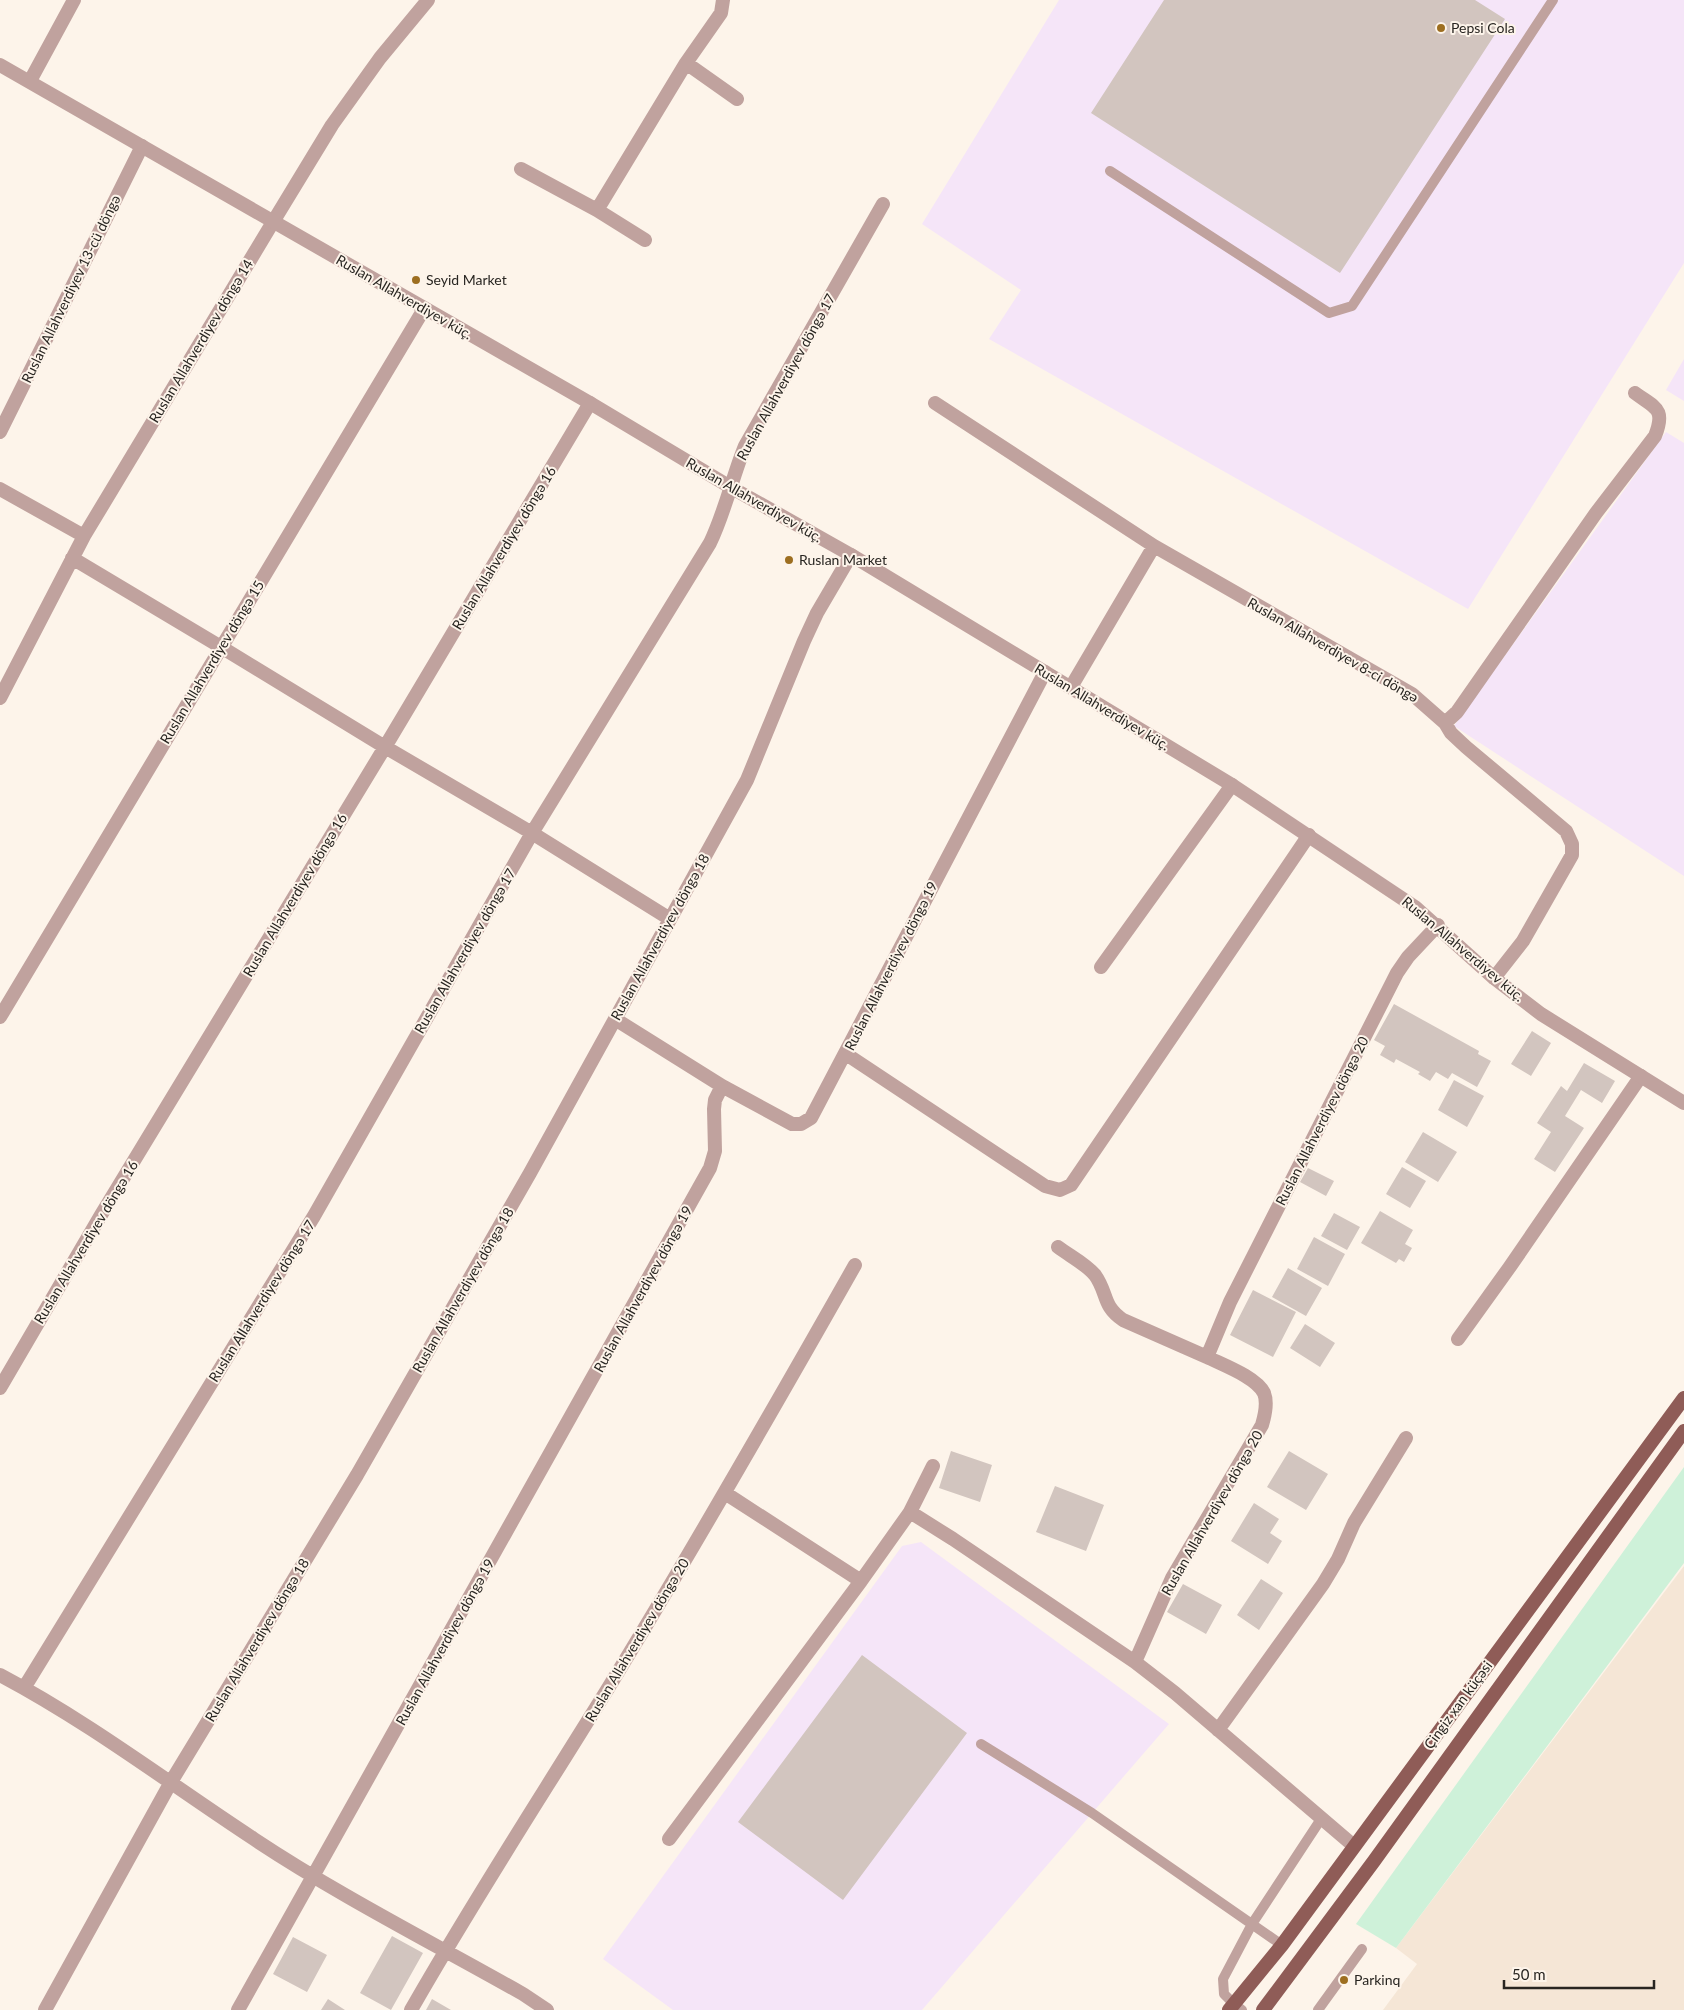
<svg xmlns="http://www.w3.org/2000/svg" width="1684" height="2010" font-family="Lato,sans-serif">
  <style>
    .built { fill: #f5e6d6 }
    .industrial { fill: #f5e5f8 }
    .green { fill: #cef1d9 }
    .building { fill: #d2c5bf }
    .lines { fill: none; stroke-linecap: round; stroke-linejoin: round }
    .service { stroke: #c0a29e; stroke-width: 10 }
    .minor { stroke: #c0a29e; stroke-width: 14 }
    .tertiary { stroke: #c0a29e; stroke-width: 14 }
    .primary { stroke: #8f5c57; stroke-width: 14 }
    .poi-dot { fill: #9d6e20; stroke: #fdf4ea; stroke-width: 2 }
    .labels { text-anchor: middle; stroke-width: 4; stroke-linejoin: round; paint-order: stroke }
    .poi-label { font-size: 14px; fill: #282521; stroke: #fdf4ea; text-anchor: start }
    .street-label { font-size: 14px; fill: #282521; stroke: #fdf4ea }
  </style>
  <rect width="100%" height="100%" fill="#fdf4ea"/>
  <!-- built -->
  <path class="built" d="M1684,1566V2010H1383L1417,1964L1396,1948Z"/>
  <!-- industrial -->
  <path class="industrial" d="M1059,0H1684V263L1468,609L989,339L1021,290L922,224Z
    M1684,359V401L1666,390Z
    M1666,432L1684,443V876L1454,726Z
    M921,1542L1169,1724L922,2010H673L603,1959L902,1546Z"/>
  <!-- green -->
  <path class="green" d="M1684,1467V1563L1396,1948L1356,1924Z"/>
  <!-- building -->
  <path class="building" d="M1164,0H1475L1505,19L1340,273L1091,113Z
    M1394,1004L1479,1051L1478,1054L1491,1061L1477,1087L1452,1073L1448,1079L1436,1072L1430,1081L1418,1074L1420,1072L1396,1059L1394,1063L1380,1055L1385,1046L1374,1040Z
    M1532,1031L1551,1043L1531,1076L1511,1064Z
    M1584,1063L1615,1081L1602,1103L1581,1090L1565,1116L1584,1128L1555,1172L1534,1159L1551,1132L1537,1123L1561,1086L1567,1091Z
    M1454,1080L1484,1096L1467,1127L1438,1110Z
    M1423,1132L1457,1152L1438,1182L1405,1162Z
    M1402,1167L1426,1181L1410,1208L1386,1194Z
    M1308,1168L1334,1181L1326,1196L1300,1182Z
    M1380,1211L1413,1230L1405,1244L1412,1248L1404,1262L1399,1259L1396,1263L1361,1243Z
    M1334,1213L1360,1227L1347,1250L1321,1236Z
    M1314,1237L1345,1254L1328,1286L1297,1269Z
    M1288,1268L1322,1288L1306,1316L1272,1297Z
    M1253,1290L1296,1312L1273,1357L1230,1335Z
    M1305,1324L1335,1343L1320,1367L1290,1348Z
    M951,1451L992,1465L980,1502L939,1488Z
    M1289,1451L1328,1474L1306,1510L1267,1487Z
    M1055,1486L1104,1505L1086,1551L1036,1532Z
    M1254,1503L1279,1519L1270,1533L1282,1541L1268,1564L1231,1541Z
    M1261,1579L1283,1593L1259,1630L1237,1615Z
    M1183,1584L1222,1605L1206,1634L1167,1612Z
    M862,1655L967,1733L843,1900L738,1822Z
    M392,1936L423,1953L391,2010L360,1993Z
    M293,1937L327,1955L307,1992L273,1974Z
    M328,1999L345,2010H321Z
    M432,1999L451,2010H426Z"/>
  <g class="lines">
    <!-- service -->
    <path class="service" d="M1110,171L1329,313L1352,306L1553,0
      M981,1744L1092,1813L1282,1945
      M1242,2010L1234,2004L1224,1994L1223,1979L1252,1924L1321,1819
      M1318,2010L1362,1949"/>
    <!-- minor -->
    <path class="minor" d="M686,63L737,99
      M30,81L74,0
      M521,169L597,210L645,240
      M597,210L686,63L721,13L723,0
      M935,403L1154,546L1412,694L1445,723L1451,733L1466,747L1566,831L1572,844V855L1523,941L1494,978
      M0,432L142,146
      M0,489L84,536
      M72,558L221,647L385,747L532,833L670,919
      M1071,687L1154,546
      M0,698L84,536L273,222L332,125L380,58L428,0
      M1445,723L1457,712L1596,513L1655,436C1666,408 1655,408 1635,393
      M1101,967L1232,785
      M0,1017L424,309
      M615,1019L722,1086
      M846,1054L1045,1186L1060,1190L1071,1185L1309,835
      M1058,1247C1070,1256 1086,1264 1095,1275C1108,1293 1102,1306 1123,1320L1207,1357
      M1458,1339L1509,1268L1641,1076
      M0,1388L101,1215L385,747L590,403
      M725,1493L861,1581L910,1512L953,1539L1135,1662
      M910,1512L933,1466
      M0,1675C89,1722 170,1784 254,1839C340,1896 433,1943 523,1994L547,2010
      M24,1688L314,1216L532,833L710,543C725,512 732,478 745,446L883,204
      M1218,1730L1323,1584L1338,1559L1354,1523L1406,1438
      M669,1839L861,1581
      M1354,1846L1175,1693L1135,1662L1172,1578L1262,1425C1265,1415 1268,1403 1264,1393C1256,1377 1223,1365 1207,1357L1230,1302L1397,973L1408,957L1438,925
      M45,2010L171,1782L357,1475L530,1173L747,780L804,641L817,613L851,555
      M238,2010L710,1168L715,1151L714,1109L715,1100L722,1086L792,1124H801L811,1118L1045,672
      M411,2010C473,1901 541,1797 607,1690C693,1550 774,1408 855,1265"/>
    <!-- tertiary -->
    <path class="tertiary" d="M0,65L590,403L732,488L851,555L1232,785L1415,907L1494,978L1541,1014L1684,1103"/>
    <!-- primary -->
    <path class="primary" d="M1229,2010L1282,1945L1684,1398
      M1263,2010L1374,1861L1684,1431"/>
  </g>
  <!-- markers -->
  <g class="poi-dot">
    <circle cx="1441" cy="28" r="5"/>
    <circle cx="416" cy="280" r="5"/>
    <circle cx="789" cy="560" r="5"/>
    <circle cx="1344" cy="1980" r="5"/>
  </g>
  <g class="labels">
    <!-- poi labels -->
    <g class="poi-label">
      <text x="1451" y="33">Pepsi Cola</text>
      <text x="426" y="285">Seyid Market</text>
      <text x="799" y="565">Ruslan Market</text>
      <text x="1354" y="1985">Parkinq</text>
    </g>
    <!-- street labels -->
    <g class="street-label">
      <text transform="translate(71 289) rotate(-64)" y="5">Ruslan Allahverdiyev 13-cü döngə</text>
      <text transform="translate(404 297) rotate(30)" y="5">Ruslan Allahverdiyev küç.</text>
      <text transform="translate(201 341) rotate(-59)" y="5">Ruslan Allahverdiyev döngə 14</text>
      <text transform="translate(786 377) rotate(-61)" y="5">Ruslan Allahverdiyev döngə 17</text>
      <text transform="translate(754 500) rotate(30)" y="5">Ruslan Allahverdiyev küç.</text>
      <text transform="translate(504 548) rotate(-59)" y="5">Ruslan Allahverdiyev döngə 16</text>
      <text transform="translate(1333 650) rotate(30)" y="5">Ruslan Allahverdiyev 8-ci döngə</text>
      <text transform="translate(212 662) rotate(-59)" y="5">Ruslan Allahverdiyev döngə 15</text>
      <text transform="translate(1102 707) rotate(31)" y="5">Ruslan Allahverdiyev küç.</text>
      <text transform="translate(295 895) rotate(-59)" y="5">Ruslan Allahverdiyev döngə 16</text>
      <text transform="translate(660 937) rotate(-61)" y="5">Ruslan Allahverdiyev döngə 18</text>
      <text transform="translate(1463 949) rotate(40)" y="5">Ruslan Allahverdiyev küç.</text>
      <text transform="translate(465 951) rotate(-60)" y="5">Ruslan Allahverdiyev döngə 17</text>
      <text transform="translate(891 966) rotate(-63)" y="5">Ruslan Allahverdiyev döngə 19</text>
      <text transform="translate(1322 1121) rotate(-63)" y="5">Ruslan Allahverdiyev döngə 20</text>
      <text transform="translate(86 1242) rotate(-59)" y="5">Ruslan Allahverdiyev döngə 16</text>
      <text transform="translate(643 1289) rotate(-61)" y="5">Ruslan Allahverdiyev döngə 19</text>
      <text transform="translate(463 1290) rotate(-60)" y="5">Ruslan Allahverdiyev döngə 18</text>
      <text transform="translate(262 1301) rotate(-58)" y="5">Ruslan Allahverdiyev döngə 17</text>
      <text transform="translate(1212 1513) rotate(-60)" y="5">Ruslan Allahverdiyev döngə 20</text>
      <text transform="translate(257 1640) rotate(-59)" y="5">Ruslan Allahverdiyev döngə 18</text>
      <text transform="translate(637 1640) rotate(-59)" y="5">Ruslan Allahverdiyev döngə 20</text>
      <text transform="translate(445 1642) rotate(-61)" y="5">Ruslan Allahverdiyev döngə 19</text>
      <text transform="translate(1458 1705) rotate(-54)" y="5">Çingiz xan küçəsi</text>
    </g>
  </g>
  <!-- scale -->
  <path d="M1504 1980v8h150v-8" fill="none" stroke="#282521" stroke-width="2.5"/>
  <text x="1512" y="1980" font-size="15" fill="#282521" stroke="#fdf4ea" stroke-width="4" paint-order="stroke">50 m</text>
</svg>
